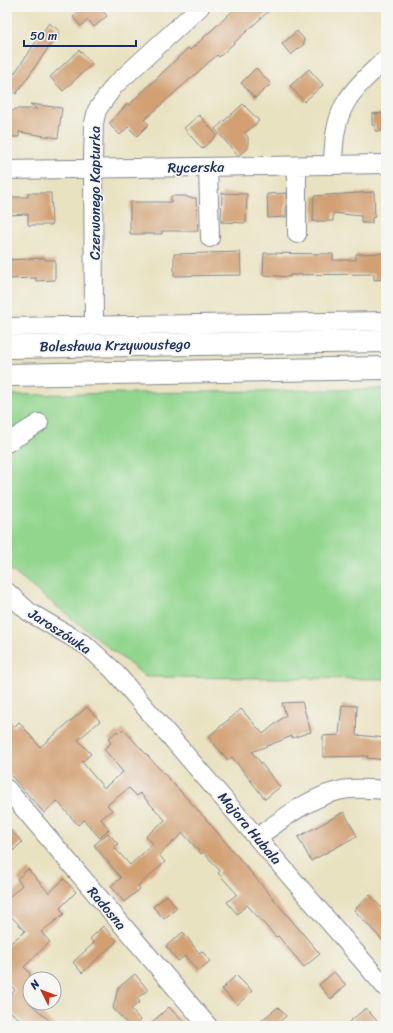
<svg xmlns="http://www.w3.org/2000/svg" width="393" height="1033" font-family="Sriracha,sans-serif">
  <style>
    .green { fill: #92d68e; stroke: #568276 }
    .building { fill: #d2a073 }
    .lines { fill: none; stroke-linecap: round; stroke-linejoin: round }
    .minor-casing { stroke: #828890; stroke-width: 20 }
    .major-casing { stroke: #828890; stroke-width: 24 }
    .minor { stroke: #fff; stroke-width: 18 }
    .major { stroke: #fff; stroke-width: 22 }
    .labels { text-anchor: middle; stroke-width: 3.5; stroke-linejoin: round; paint-order: stroke }
    .street-label { font-size: 14px; fill: #1b2f5e; stroke: #f6f6f2 }
  </style>
  <rect width="100%" height="100%" fill="#f6f6f2"/>
  <filter id="ink" filterUnits="userSpaceOnUse"><feTurbulence type="fractalNoise" baseFrequency=".025" numOctaves="2"/><feDisplacementMap in="SourceGraphic" scale="8" xChannelSelector="R" yChannelSelector="G"/><feConvolveMatrix kernelMatrix="1 2 1 2 8 2 1 2 1" color-interpolation-filters="sRGB"/></filter>
  <filter id="wash" filterUnits="userSpaceOnUse"><feTurbulence type="fractalNoise" baseFrequency=".012" numOctaves="4" result="noise"/><feDisplacementMap in="SourceGraphic" scale="16" xChannelSelector="R" yChannelSelector="G"/><feGaussianBlur stdDeviation="0.9" result="paint"/><feColorMatrix in="noise" values="0 0 0 0 0 0 0 0 0 0 0 0 0 0 0 0 0 1.4 0 .05"/><feComposite in="paint" operator="in"/></filter>
  <g filter="url(#wash)">
    <rect width="100%" height="100%" fill="#e9e2c1"/>
    <!-- green -->
    <path class="green" d="M386,389V679L146,677L7,567V395Z"/>
    <g id="blocks">
      <!-- building -->
      <path class="building" d="M76,7H103L101,9L107,16L94,27L88,20L81,26L73,17L80,11Z
        M237,7H273L219,57L217,55L144,120L149,124L137,136L128,127L120,135L109,124L127,104L129,105L188,48L190,50Z
        M49,23L60,31L16,94L7,87V84Z
        M297,31L304,39V44L291,55L282,44Z
        M79,50L92,64L63,91L50,77Z
        M256,68L271,84L255,98L241,83Z
        M309,69L323,85L304,102L290,86Z
        M30,104L62,108L58,138L19,132V137H7V117L15,109H37Z
        M243,104L259,121L245,133L248,137V148L238,156L215,129Z
        M386,113V131H375V125H372V114Z
        M199,115L217,135L202,149L184,128Z
        M374,192L375,217L372,218V223H361V216L333,213V221H313L314,196Z
        M28,193H51L52,225H28V214L7,215V197H28Z
        M222,193L247,194L246,223L221,222Z
        M286,193V217L268,218L267,194Z
        M171,196H186L189,198H196L198,231H162V234H130V202H171Z
        M240,252L241,275L174,276V254Z
        M264,253L333,254V260H356V254L386,253V279L374,280V274L290,275V277L263,275Z
        M45,258V260H55V280L36,281V278L7,279V260Z
        M302,702L311,732L292,738V736L252,752L280,787L265,799L232,757L228,760L208,737L241,709L263,734L286,715L282,703Z
        M342,705L357,706L356,735L386,738V760L367,758L368,756L323,757V736L339,735Z
        M87,707L100,721L78,740L91,754L82,762L104,788L123,772L104,749L111,743L108,739L117,731L119,733L123,729L205,818L320,954L304,967L278,936L276,937L247,905L237,914L227,902L237,894L218,873L220,871L203,852L201,854L183,833L159,855L165,862L138,886L140,889L124,902L111,886L121,878L94,845L108,833L118,844L114,847L130,865L153,844L146,836L165,820L140,793L137,796L129,788L107,805L112,810L101,819L109,829L100,838L84,820L78,825L57,801L44,813L7,771V719L14,727L19,722L40,747Z
        M344,812L357,836L311,861L298,837Z
        M7,826L22,842L7,857Z
        M28,869L49,893L64,879L76,892L60,908L64,914L41,932L50,942L24,967L30,973V1003L55,1026H28L7,1009V999L15,990L7,982V946L25,931L7,912V899L22,885L17,879Z
        M167,895L177,908L164,919L153,907Z
        M370,895L386,913V944L354,910Z
        M103,926L117,941L82,973L73,962L94,943L90,939Z
        M183,932L199,953L202,951L210,961L198,971L185,956L178,961L166,946Z
        M334,972L346,985L331,999L319,985Z
        M135,974L148,990L137,998L140,1002L131,1009L141,1021L135,1026H129L113,1008L118,988Z
        M236,975L252,991L237,1005L222,989Z
        M169,1007L187,1026H148Z
        M278,1007L286,1016L275,1026H255Z
        M366,1008L381,1026H344Z"/>
    </g>
  </g>
  <g filter="url(#ink)">
    <use href="#blocks" fill-opacity="0" stroke="#828890" stroke-width="1"/>
    <g class="lines">
      <!-- minor casing -->
      <g class="minor-casing">
        <path id="minor" d="M333,165C334,109 345,96 386,59
          M208,167L210,238
          M7,170L386,164
          M297,234V166
          M94,326L93,158L94,123L97,110L114,86L200,7
          M7,327L386,321
          M7,443L39,423
          M7,592L29,612L87,646L113,670L386,988
          M7,789L208,1026
          M258,837C283,818 317,792 349,789C361,788 374,789 386,790"/>
      </g>
      <!-- major casing -->
      <g class="major-casing">
        <path id="major" d="M7,347L386,341
          M7,375L386,368"/>
      </g>
      <!-- minor -->
      <use href="#minor" class="minor"/>
      <!-- major -->
      <use href="#major" class="major"/>
    </g>
  </g>
  <g class="labels">
    <!-- street labels -->
    <g class="street-label">
      <text transform="translate(196 167) rotate(-1)" y="5">Rycerska</text>
      <text transform="translate(95 193) rotate(-90)" y="5">Czerwonego Kapturka</text>
      <text transform="translate(115 345) rotate(-1)" y="5">Bolesława Krzywoustego</text>
      <text transform="translate(60 631) rotate(33)" y="5">Jaroszówka</text>
      <text transform="translate(250 828) rotate(50)" y="5">Majora Hubala</text>
      <text transform="translate(107 908) rotate(50)" y="5">Radosna</text>
    </g>
  </g>
  <!-- margin -->
  <rect width="393" height="1033" fill="none" stroke="#f6f6f2" stroke-width="24"/>
  <!-- north arrow -->
  <g transform="translate(42 991) rotate(312)"><circle r="19" fill="#f6f6f2" stroke="#9ea6b7"/>
  <path d="M0-3L7 15L0 10L-7 15Z" fill="#c8321e"/>
  <text y="-6" font-size="11" font-weight="bold" text-anchor="middle" fill="#1b2f5e">N</text>
  </g>
  <!-- scale -->
  <path d="M24 40v6h112v-6" fill="none" stroke="#1b2f5e" stroke-width="2"/>
  <text x="30" y="40" font-size="12" fill="#1b2f5e" stroke="#f6f6f2" stroke-width="3" paint-order="stroke">50 m</text>
</svg>
